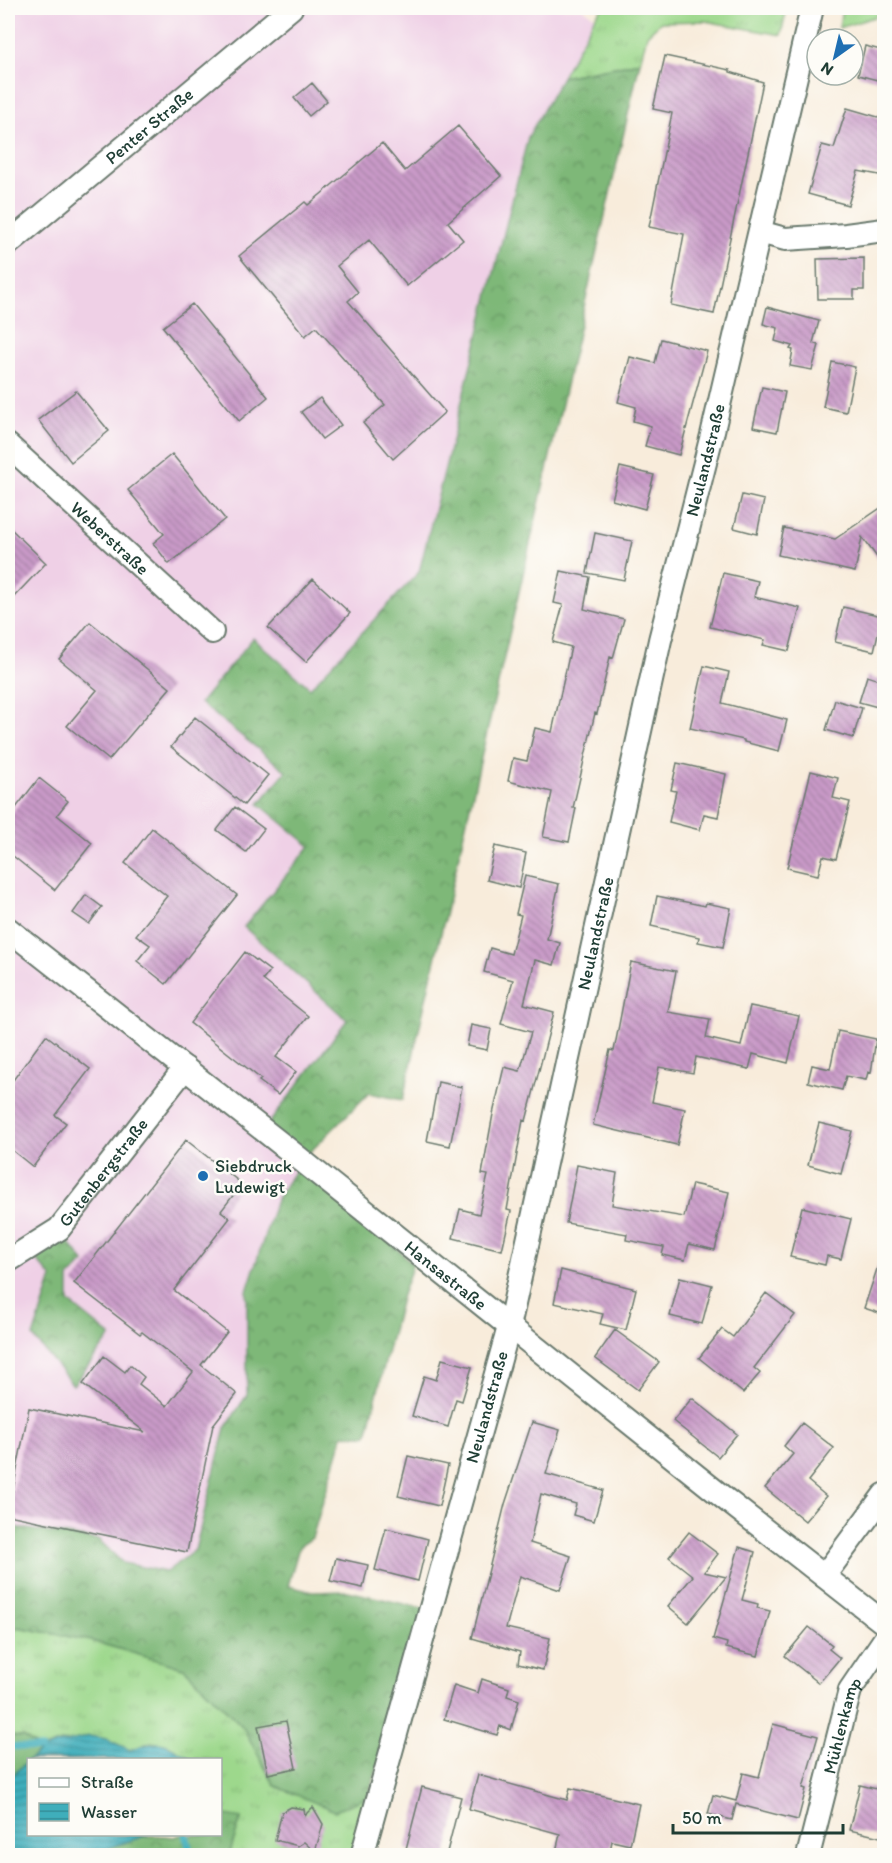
<svg xmlns="http://www.w3.org/2000/svg" width="892" height="1863" font-family="Itim,sans-serif">
  <style>
    .built { fill: #efd0e6 }
    .grass { fill: url(#grass-tufts); stroke: #5e8a60; stroke-width: 1.5 }
    .forest { fill: url(#forest-crowns); stroke: #4e7a56; stroke-width: 1.5 }
    .green { fill: #9dd88c; stroke: #5e8a60; stroke-width: 1.5 }
    .water { fill: url(#water-rules); stroke: #2f7678; stroke-width: 1.5 }
    .lines { fill: none; stroke-linecap: round; stroke-linejoin: round }
    .stream { stroke: #3faebb; stroke-width: 7 }
    .building { fill: url(#building-back-hatch) }
    .street-casing { stroke: #6b7a6e; stroke-width: 26 }
    .street { stroke: #fff; stroke-width: 22 }
    .poi-dot { fill: #1f6fb2; stroke: #fdfcf7; stroke-width: 2 }
    .labels { text-anchor: middle; stroke-width: 5; stroke-linejoin: round; paint-order: stroke }
    .street-label { font-size: 18px; fill: #1f3d34; stroke: #fdfcf7 }
    .poi-label { font-size: 18px; fill: #1f3d34; stroke: #fdfcf7; text-anchor: start }
  </style>
  <defs>
    <pattern id="grass-tufts" width="24" height="20" patternUnits="userSpaceOnUse" patternTransform="scale(1.5)"><rect width="24" height="20" fill="#9dd88c"/><path d="M3 7l-1-3M5 7V3M7 7l1-3M15 17l-1-3M17 17v-4M19 17l1-3" fill="none" stroke="#87ba79"/></pattern>
    <pattern id="forest-crowns" width="20" height="18" patternUnits="userSpaceOnUse" patternTransform="scale(1.5)"><rect width="20" height="18" fill="#7eb878"/><path d="M2 6a3 3 0 1 1 6 0M12 15a3 3 0 1 1 6 0" fill="none" stroke="#679763"/></pattern>
    <pattern id="water-rules" width="6" height="5" patternUnits="userSpaceOnUse" patternTransform="scale(1.5)"><rect width="6" height="5" fill="#3faebb"/><path d="M0 2.5h6" fill="none" stroke="#348f99"/></pattern>
    <pattern id="building-back-hatch" width="6" height="6" patternUnits="userSpaceOnUse" patternTransform="scale(1.5)"><rect width="6" height="6" fill="#c99ac8"/><path d="M-1 5l2 2M0 0l6 6M5-1l2 2" fill="none" stroke="#a37fa3"/></pattern>
  </defs>
  <rect width="100%" height="100%" fill="#fdfcf7"/>
  <filter id="ink" filterUnits="userSpaceOnUse"><feTurbulence type="fractalNoise" baseFrequency=".0167" numOctaves="2"/><feDisplacementMap in="SourceGraphic" scale="12" xChannelSelector="R" yChannelSelector="G"/><feConvolveMatrix kernelMatrix="1 2 1 2 8 2 1 2 1" color-interpolation-filters="sRGB"/></filter>
  <filter id="wash" filterUnits="userSpaceOnUse"><feTurbulence type="fractalNoise" baseFrequency=".008" numOctaves="4" result="noise"/><feDisplacementMap in="SourceGraphic" scale="24" xChannelSelector="R" yChannelSelector="G"/><feGaussianBlur stdDeviation="1.35" result="paint"/><feColorMatrix in="noise" values="0 0 0 0 0 0 0 0 0 0 0 0 0 0 0 0 0 1.4 0 .05"/><feComposite in="paint" operator="in"/></filter>
  <g filter="url(#wash)">
    <rect width="100%" height="100%" fill="#f8ecdb"/>
    <!-- built -->
    <path class="built" d="M8,8H583L595,17L528,137L419,572L310,688L286,771L310,846L244,927L347,1020L264,1130L301,1160L247,1291V1395L225,1429L195,1550L166,1572L123,1563L99,1540L8,1526Z"/>
    <!-- grass -->
    <path class="grass" d="M602,8H787L781,35L705,21L661,22L647,35L640,62L562,77L595,17Z
      M17,1627L92,1641L184,1668L243,1727L275,1786L368,1797L360,1855H229L241,1818L221,1820L220,1760L191,1759L168,1745L151,1742L130,1750L106,1739L89,1736L75,1740L61,1742L41,1749L23,1737L8,1736V1634Z"/>
    <!-- forest -->
    <path class="forest" d="M640,62L403,1100L369,1093L302,1160L413,1264L401,1298L367,1435H343L312,1538L299,1547L288,1586L313,1592L348,1591L430,1610L368,1797L335,1811L275,1786L243,1727L184,1668L92,1641L18,1627L8,1634V1526L99,1540L123,1563L166,1572L195,1550L225,1428L247,1395V1291L276,1200L301,1161L264,1130L347,1020L244,927L310,846L259,804L286,771L200,703L253,638L310,688L419,572L528,137L562,77Z
      M59,1229L84,1262L69,1278V1302L111,1336L73,1385L33,1337L52,1278L28,1250Z
      M8,1736L23,1737L41,1749L8,1780Z
      M221,1814L241,1818L229,1855L96,1856C118,1839 148,1832 175,1837L179,1835L220,1834Z"/>
    <!-- green -->
    <path class="green" d="M842,8H884V14L839,28Z"/>
    <!-- water -->
    <path class="water" d="M89,1736L106,1739L130,1750C161,1738 164,1742 191,1759L29,1760C50,1741 65,1744 89,1736Z
      M28,1760V1834L148,1835L105,1849L96,1855H8V1780Z"/>
    <g class="lines">
      <!-- stream -->
      <path class="stream" d="M8,1746L41,1749
        M186,1834L191,1856"/>
    </g>
    <g id="blocks">
      <!-- building -->
      <path class="building" d="M865,46L885,51V82L858,75Z
        M665,56L730,70V72L763,82L714,314L671,305L684,234L649,227L672,113L653,109Z
        M312,83L327,101L309,116L294,98Z
        M847,108L885,119V176L858,171L848,205L808,194L822,145L834,148Z
        M458,126L501,176L448,222L463,240L407,286L369,240L337,266L358,292L348,301L445,412L393,459L363,423L385,405L316,327L305,336L239,256L305,202L308,205L382,143L405,171Z
        M864,258V290H854V299H818L817,259Z
        M192,304L268,397L239,421L163,327Z
        M767,307L819,321L813,343L819,345L812,370L790,366L793,350L790,349L792,346L775,341L778,328L763,324Z
        M661,339L707,351L679,455L645,446L651,426L633,421L636,407L618,402L630,357L655,363Z
        M832,362L855,367L846,412L823,407Z
        M762,387L785,392L777,432L753,427Z
        M76,391L109,431L71,462L38,420Z
        M320,398L341,425L322,439L301,412Z
        M172,454L225,519L169,564L153,543L164,534L128,490Z
        M620,467L654,475L645,509L612,500Z
        M742,495L764,500L757,534L734,528Z
        M885,505V568L862,537L855,572L778,555L784,528L835,539Z
        M8,526L46,563L8,603Z
        M595,533L632,541L624,580L587,573Z
        M561,571L590,577L584,609L624,619L613,658L610,657L597,714L595,713L573,808H576L569,842L543,837L552,792L508,781L513,758L527,761L535,728L552,732L571,647L553,642L563,605L554,603Z
        M723,573L758,581L754,597L800,608L789,651L763,645L765,640L710,627Z
        M313,579L350,613L306,662L268,628Z
        M843,607L882,616L874,651L835,642Z
        M90,622L170,688L109,760L67,726L97,690L59,659Z
        M704,666L729,672L722,703L787,720L779,751L744,742V740L690,728Z
        M867,676L885,682V709L859,702Z
        M835,700L862,708L853,738L826,730Z
        M195,717L268,775L244,805L171,747Z
        M677,763L726,774L718,817L704,814L700,830L669,822L676,791L671,790Z
        M811,771L838,778L833,798L850,802L836,859L823,856L818,875L787,868Z
        M39,778L68,801L57,815L92,843L55,890L8,852V818Z
        M235,807L264,829L246,852L217,830Z
        M152,828L237,895L166,984L137,961L150,945L136,935L167,896L125,863Z
        M495,846L526,853L519,888L487,880Z
        M525,876L559,884L547,939L560,943L554,965L535,960L524,1004L554,1012L526,1121L523,1120L507,1210L511,1211L502,1250L453,1238L460,1209L479,1214L488,1175L482,1174L493,1114L504,1067L520,1071L531,1032L501,1024L513,980L484,972L490,948L511,954L521,915L516,914Z
        M86,895L102,907L89,924L73,913Z
        M657,896L705,906L706,903L731,908L723,947L698,942L699,937L651,926Z
        M245,952L270,971L263,980L308,1016L276,1057L296,1072L278,1095L259,1081L261,1079L190,1023Z
        M631,962L676,971L668,1012L710,1019L706,1038L741,1046L750,1006L799,1016L788,1063L753,1054L749,1069L696,1057L693,1073L659,1067L652,1102L685,1109L677,1145L593,1125L610,1050L614,1051Z
        M471,1025L491,1029L487,1050L467,1046Z
        M838,1031L876,1039L871,1073L868,1072L866,1080L846,1076L842,1090L808,1082L812,1065L830,1069Z
        M46,1035L90,1069L55,1115L66,1123L33,1167L8,1147V1087Z
        M438,1082L462,1087L450,1146L427,1141Z
        M819,1123L852,1131L841,1174L808,1165Z
        M186,1140L242,1184L221,1211L230,1218L174,1290L227,1332L201,1365L237,1394L213,1425L187,1552L8,1515L29,1408L145,1432L83,1384L104,1356L125,1372L130,1365L144,1377L139,1384L167,1406L193,1372L142,1332L140,1334L74,1283Z
        M577,1165L617,1173L612,1205L684,1217L692,1184L729,1192L715,1250L689,1244L685,1260L662,1255L664,1247L626,1240L627,1234L566,1223Z
        M802,1207L851,1219L841,1259L827,1256L825,1265L790,1257Z
        M881,1257L885,1258V1315L864,1308Z
        M561,1270L636,1289L626,1330L600,1324L603,1314L554,1303Z
        M680,1277L712,1285L702,1324L670,1316Z
        M766,1293L795,1315L754,1368L760,1373L743,1393L699,1358L722,1329L733,1337Z
        M615,1330L659,1362L638,1390L595,1358Z
        M442,1359L472,1367L462,1401L456,1399L448,1427L412,1416L424,1376L436,1380Z
        M692,1398L737,1434L718,1457L673,1421Z
        M532,1422L560,1430L546,1474L603,1490L594,1521L573,1515L576,1504L541,1494L530,1543L571,1556L560,1590L520,1576L506,1628L550,1638L543,1670L518,1664L520,1652L472,1638L505,1504Z
        M802,1423L834,1448L808,1481L826,1496L805,1521L765,1488L793,1454L784,1446Z
        M408,1456L448,1465L439,1506L398,1496Z
        M386,1528L428,1539L418,1581L375,1570Z
        M689,1532L718,1554L704,1572L726,1577L688,1623L668,1606L693,1576L669,1557Z
        M739,1547L755,1552L742,1600L758,1604L757,1608L770,1611L758,1656L726,1648L727,1643L713,1639Z
        M336,1558L368,1565L363,1588L330,1581Z
        M809,1627L832,1645L829,1649L840,1658L819,1683L785,1656Z
        M482,1679L509,1688L507,1696L519,1700L511,1730L500,1726L497,1735L444,1719L454,1685L478,1693Z
        M286,1721L296,1768L268,1774L258,1726Z
        M773,1724L818,1736L803,1788L806,1789L798,1820L736,1804L732,1820L708,1814L713,1795L736,1801L743,1773L759,1777Z
        M478,1775L567,1800L570,1788L639,1804L630,1845L612,1841L609,1856H555L560,1834L469,1809Z
        M860,1785L885,1791V1838L849,1830Z
        M422,1787L461,1797L446,1856H431L406,1849Z
        M291,1807L304,1809L305,1815L313,1807L323,1824L315,1852L304,1842L298,1846L275,1840L282,1812Z"/>
    </g>
  </g>
  <g filter="url(#ink)">
    <use href="#blocks" fill-opacity="0" stroke="#6b7a6e" stroke-width="1.5"/>
    <g class="lines">
      <!-- street casing -->
      <g class="street-casing">
        <g id="street">
          <path d="M760,232L785,239L846,235L884,230"/>
          <path id="s1" d="M8,244L291,8"/>
          <path id="s2" d="M8,445L212,632"/>
          <path id="s3" d="M8,929L285,1147L724,1498L884,1623"/>
          <path id="s4" d="M8,1261L59,1229L185,1068"/>
          <path d="M824,1576L884,1495"/>
          <path id="s5" d="M362,1856L509,1327L660,640L712,435L812,8"/>
          <path id="s6" d="M808,1856L850,1690L884,1640"/>
        </g>
      </g>
      <!-- street -->
      <use href="#street" class="street"/>
    </g>
  </g>
  <!-- markers -->
  <circle class="poi-dot" cx="203" cy="1176" r="6"/>
  <g class="labels">
    <!-- street labels -->
    <g class="street-label">
      <text dy="6" stroke="none"><textPath href="#s1" startOffset="184">Penter Straße</textPath></text>
      <text dy="6" stroke="none"><textPath href="#s5" startOffset="1438">Neulandstraße</textPath></text>
      <text dy="6" stroke="none"><textPath href="#s2" startOffset="138">Weberstraße</textPath></text>
      <text dy="6" stroke="none"><textPath href="#s5" startOffset="952">Neulandstraße</textPath></text>
      <text dy="6" stroke="none"><textPath href="#s4" startOffset="132">Gutenbergstraße</textPath></text>
      <text dy="6" stroke="none"><textPath href="#s3" startOffset="558">Hansastraße</textPath></text>
      <text dy="6" stroke="none"><textPath href="#s5" startOffset="466">Neulandstraße</textPath></text>
      <text dy="6" stroke="none"><textPath href="#s6" startOffset="135">Mühlenkamp</textPath></text>
    </g>
    <!-- poi labels -->
    <g class="poi-label">
      <text x="215" y="1172">Siebdruck<tspan x="215" dy="21">Ludewigt</tspan></text>
    </g>
  </g>
  <!-- margin -->
  <rect width="892" height="1863" fill="none" stroke="#fdfcf7" stroke-width="30"/>
  <!-- legend -->
  <rect x="27" y="1758" width="195" height="78" fill="#fdfcf7" stroke="#a4b0a9" stroke-width="1.5"/>
  <rect x="39" y="1778" width="30" height="9" fill="#ffffff" stroke="#a4b0a9" stroke-width="1.5"/>
  <text x="81" y="1788" font-size="18" fill="#1f3d34">Straße</text>
  <rect x="39" y="1803" width="30" height="18" fill="url(#water-rules)" stroke="#a4b0a9" stroke-width="1.5"/>
  <text x="81" y="1818" font-size="18" fill="#1f3d34">Wasser</text>
  <!-- north arrow -->
  <g transform="translate(835 57) rotate(214)"><circle r="28" fill="#fdfcf7" stroke="#a4b0a9" stroke-width="1.5"/>
  <path d="M0-4.5L10 22L0 15L-10 22Z" fill="#1f6fb2"/>
  <text y="-9" font-size="16" font-weight="bold" text-anchor="middle" fill="#1f3d34">N</text>
  </g>
  <!-- scale -->
  <path d="M673 1824v9h170v-9" fill="none" stroke="#1f3d34" stroke-width="3"/>
  <text x="682" y="1824" font-size="18" fill="#1f3d34" stroke="#fdfcf7" stroke-width="4.5" paint-order="stroke">50 m</text>
</svg>
